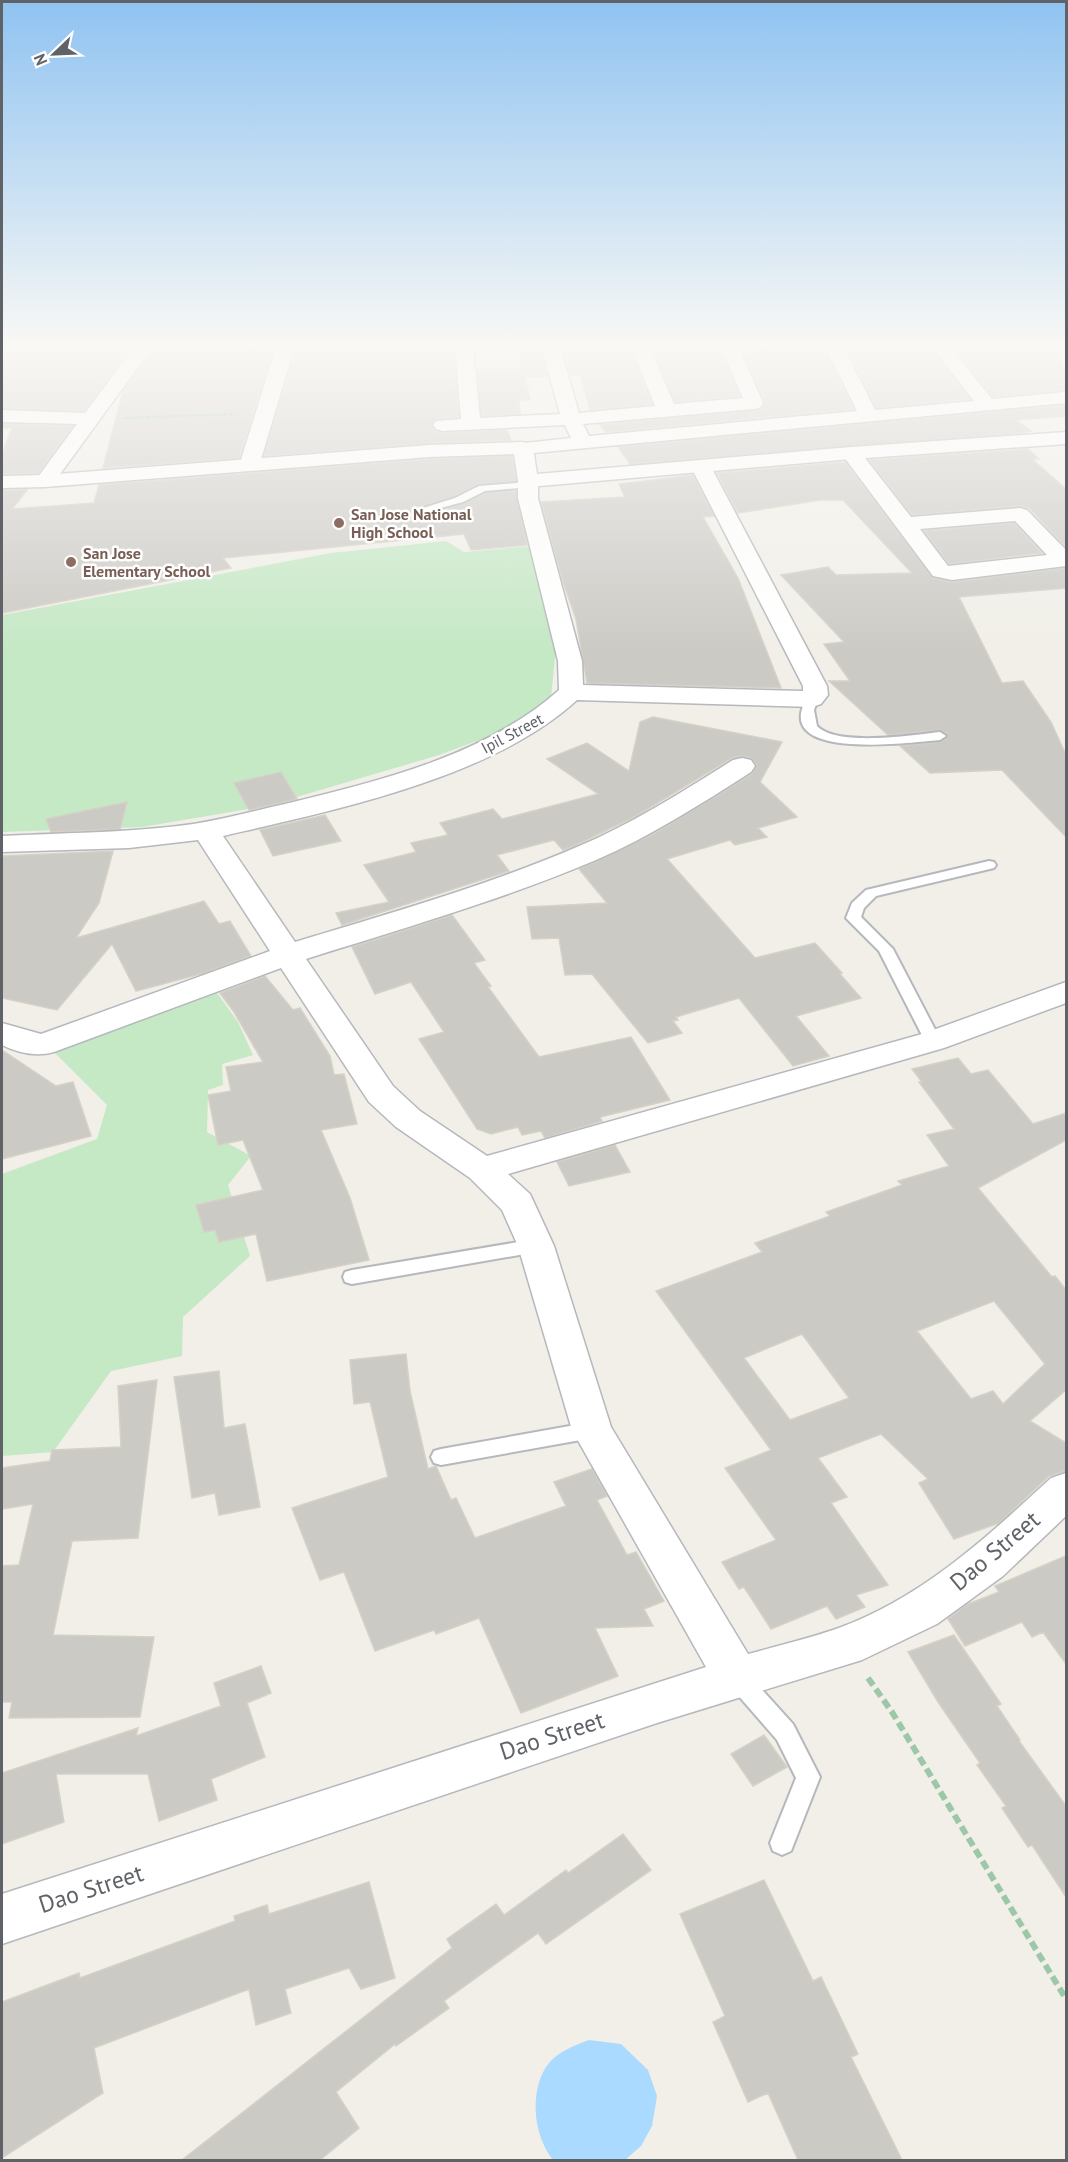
<svg xmlns="http://www.w3.org/2000/svg" width="1068" height="2162" font-family="'PT Sans',sans-serif">
  <style>
    .green { fill: #c5e8c5 }
    .water { fill: #aadaff }
    .building { fill: #cccac5; stroke: #d6d1c6; stroke-width: 1.5; fill-rule: evenodd }
    .lines { fill: none; stroke-linecap: round; stroke-linejoin: round }
    .lane-casing { stroke: #b5b8bc; stroke-width: 4 }
    .street-casing { stroke: #b5b8bc; stroke-width: 3 }
    .secondary-casing { stroke: #b6babf; stroke-width: 3 }
    .path-far1 { stroke: #9cc7a9; stroke-width: 2; stroke-dasharray: 4 1.5; stroke-linecap: butt }
    .path { stroke: #9cc7a9; stroke-width: 6; stroke-dasharray: 9 4.5; stroke-linecap: butt }
    .lane { fill: #fff; fill-rule: evenodd }
    .street { fill: #fff; fill-rule: evenodd }
    .secondary { fill: #fff; fill-rule: evenodd }
    .education-dot { fill: #8d6e63; stroke: #fff; stroke-width: 2 }
    .labels { text-anchor: middle; stroke-width: 5; stroke-linejoin: round; paint-order: stroke }
    .far-education-label { font-size: 16px; font-weight: bold; fill: #785e54; stroke: #fff; text-anchor: start }
    .far-street-label { font-size: 16px; fill: #5f6368; stroke: #fff }
    .near-street-label { font-size: 24px; fill: #5f6368; stroke: #fff }
  </style>
  <rect width="100%" height="100%" fill="#f1efe8"/>
  <!-- green -->
  <path class="green" d="M446,541L464,552L532,546L558,627L550,708L509,729L439,755L266,806L142,827L2,832V615L331,553Z
    M212,986L238,1022L253,1055L222,1064L223,1085L208,1090L207,1132L251,1156L228,1185L250,1256L183,1317L182,1356L111,1371L53,1452L2,1456V1174L97,1139L107,1105L54,1052Z"/>
  <!-- water -->
  <path class="water" d="M589,2040L621,2044L648,2070L657,2096L652,2126L641,2146L625,2160H553C534,2136 529,2094 546,2067C556,2052 573,2046 589,2040Z"/>
  <!-- building -->
  <path class="building" d="M2,348H131L84,411L2,408Z
    M154,348H274L239,458L103,468L123,391Z
    M296,348H453L459,417L436,419L431,426L435,431L443,433L507,430L511,440L429,443L264,456Z
    M518,348H540L547,376L525,377L530,400H519L520,414L482,416L477,369L522,368Z
    M562,348H630L652,404L590,410L580,375H570Z
    M652,348H719L740,396L675,402Z
    M741,348H824L854,409L606,432L600,425L762,409L765,402Z
    M847,348H931L970,399L876,408Z
    M954,348H1056L1066,375V390L993,397Z
    M1066,405V416L1016,420L1031,431L1012,434L630,464L618,447Z
    M2,424L73,426L38,473L2,474V454L12,428H2Z
    M1028,449L1039,459H1032L1066,489V547L1029,508L1021,506L912,515L869,460Z
    M512,456L516,481L478,484L454,496L416,508L415,511L423,515L464,504L486,493L516,491L527,545L471,550L464,534L223,558L231,568L2,613V490H27L12,509L94,503L99,485L429,459Z
    M845,462L933,578L952,582L1066,568V588L959,597L1002,683L1023,681L1051,722L1066,755V837L1002,770L930,773L900,746L940,742L947,738V734L940,730L888,735L829,681H850L824,644L844,642L781,575L828,567L836,575L912,573L843,500H820L738,513L717,473Z
    M693,475L714,516L703,517L738,578L781,688L587,683L576,619L563,582L541,502L625,497L619,484Z
    M1014,523L1042,553L949,564L924,531Z
    M653,717L782,742L760,782L797,817L758,828L767,837L735,845L730,840L667,859L755,958L815,943L842,973L840,974L861,998L796,1016L829,1056L793,1066L739,998L676,1017L678,1020L673,1021L682,1033L648,1043L592,974L565,975L559,938L532,939L527,907L607,903L579,869L657,832L752,774L757,765L751,758L742,756L732,758L636,816L576,845L563,850L554,840L497,855L509,871L342,925L336,913L389,902L364,865L416,852L411,843L448,835L440,823L493,809L502,819L598,794L547,759L587,743L629,771L640,722Z
    M281,772L297,799L249,810L234,783Z
    M127,802L120,829L51,832L46,819Z
    M325,815L341,841L273,856L260,830Z
    M113,851L99,903L76,938L204,901L219,924L230,921L251,956L204,973L136,991L112,944L57,1010L2,998V856Z
    M452,915L485,960L474,963L491,986L488,987L539,1057L631,1037L670,1100L600,1117L602,1121L545,1138L541,1131L522,1135L518,1127L491,1134L477,1129L419,1039L444,1032L411,982L375,994L352,947Z
    M265,976L293,1010L300,1008L330,1056L334,1075L344,1074L357,1124L321,1130L350,1198L369,1260L267,1281L256,1234L219,1242L215,1230L204,1232L196,1205L263,1190L243,1140L218,1145L208,1095L231,1091L226,1067L263,1062L234,1012L220,993Z
    M2,1050L56,1086L73,1082L91,1136L2,1159Z
    M958,1058L971,1074L988,1070L1033,1124L1066,1113V1140L978,1188L1052,1277L1055,1276L1066,1290V1390L1030,1421L1066,1443V1471L1049,1476L999,1523L954,1539L919,1483L928,1479L881,1434L818,1458L847,1497L831,1503L888,1585L856,1595L865,1607L836,1619L827,1606L771,1629L744,1587L739,1589L722,1562L776,1540L725,1468L771,1450L656,1291L762,1252L755,1243L830,1216L826,1212L902,1185L898,1181L949,1166L927,1135L954,1129L919,1082H922L912,1069ZM994,1301L1045,1364L1003,1404L993,1391L971,1399L917,1331ZM802,1334L849,1398L790,1420L744,1358Z
    M615,1145L630,1172L569,1186L557,1162Z
    M406,1354L410,1391L428,1469L436,1466L451,1500L456,1498L475,1538L566,1506L554,1482L592,1469L607,1496L597,1500L627,1555L636,1552L664,1601L644,1609L653,1626L595,1628L618,1676L521,1713L479,1618L436,1634L434,1630L375,1651L344,1572L320,1580L292,1508L388,1477L370,1402L354,1404L350,1360Z
    M219,1371L224,1428L245,1424L260,1507L219,1515L215,1493L192,1498L174,1377Z
    M157,1380L138,1538L72,1541L53,1635L154,1637L140,1717L9,1718L12,1702H2V1566L19,1565L33,1504L2,1509V1468L50,1461L52,1450L121,1447L118,1386Z
    M1066,1556V1664L1043,1632L1032,1637L1022,1622L965,1646L948,1619L968,1604L999,1592L995,1586Z
    M954,1635L1001,1704L997,1706L1020,1740L1019,1741L1066,1806V1897L1032,1845L1028,1847L1002,1808L1006,1806L977,1765L980,1763L938,1702L908,1652Z
    M261,1666L271,1693L247,1703L265,1757L211,1779L217,1800L159,1821L148,1774H56L64,1822L2,1844V1773L138,1728L136,1736L221,1706L214,1683Z
    M764,1735L787,1767L753,1786L731,1754Z
    M623,1834L651,1870L546,1944L538,1933L444,2001L449,2008L396,2046L395,2044L336,2092L359,2128L320,2160H182L452,1948L447,1939L496,1904L504,1915L566,1870L568,1873Z
    M764,1880L813,1981L821,1977L858,2054L851,2057L902,2160H798L768,2093L748,2102L713,2022L725,2016L680,1914Z
    M369,1882L395,1978L361,1989L349,1968L285,1989L291,2013L256,2025L249,1989L94,2048L103,2093L2,2158V2002L79,1973L80,1978L235,1921L234,1916L267,1905L269,1914Z"/>
  <g class="lines">
    <!-- lane casing -->
    <g class="lane-casing">
      <path id="lane" d="M528,482L532,483V487L485,491L463,502L422,513L417,510L455,498L479,486Z
        M812,695L818,699L814,710L817,726C837,747 912,735 940,732L946,736L940,740C912,742 767,763 808,696Z
        M989,861L994,862L996,865L994,868L876,896L864,908L861,917L893,949L941,1041L939,1045H927L879,951L846,918L852,903L866,890Z
        M536,1239L542,1241L545,1246L542,1251L352,1284L345,1282L343,1277L345,1272L352,1270Z
        M592,1422L599,1424L602,1430L599,1436L592,1438L441,1465L434,1463L431,1457L434,1451L441,1449Z
        M738,1669L746,1672L793,1724L820,1777L791,1851L782,1855L773,1851L770,1843L796,1778L777,1740L730,1686L727,1679L730,1672Z"/>
    </g>
    <!-- street casing -->
    <g class="street-casing">
      <path id="street" d="M134,348H152L52,485H38L35,481L77,424L2,422V410L85,413Z
        M276,348H294L259,466L256,470H242L239,466Z
        M455,348H473L480,418L560,414L542,348H560L579,413L655,406L632,348H650L674,404L743,398L721,348H739L763,403L761,407L754,409L583,424L589,436L857,411L826,348H844L875,410L974,401L933,348H951L992,399L1066,392V403L523,454L516,452L513,448L516,444L571,438L565,425L443,431L436,429L433,425L436,421L461,419Z
        M851,447L858,449L911,517L1020,508L1027,510L1066,550V566L952,580L933,576L841,453L844,449ZM1015,521L1047,555L948,566L920,529Z
        M701,461L708,463L711,467L827,686L828,695L821,704L812,707L577,700C492,778 335,810 223,836L295,942C390,913 486,886 577,847C632,824 682,792 733,760L742,758L751,760L755,766L751,772C701,804 651,836 596,860C502,900 404,928 306,959L393,1086L420,1111L487,1156L922,1034L1066,982V1003L944,1048L508,1174L530,1194L554,1246L611,1427L748,1654C777,1646 807,1639 836,1629C922,1598 986,1538 1051,1478L1066,1473V1516L1003,1576L937,1624L862,1660L657,1723L2,1944V1894L706,1667L572,1430L518,1246L502,1210L470,1178L396,1127L369,1102L281,968L54,1052C37,1057 18,1053 2,1045V1023L41,1034L270,951L198,840L129,848L2,852V836C60,833 119,833 178,826C215,822 249,812 285,804C379,781 485,756 559,690L558,661L518,498V481L521,477H535L538,481V498L582,661L583,685L803,691V686L691,467L694,463Z"/>
    </g>
    <!-- secondary casing -->
    <g class="secondary-casing">
      <path id="secondary" d="M1066,432V444L851,459L528,487L521,485L518,481L514,454L429,457L45,487L2,488V476L45,475L429,445L523,442L530,444L533,448L537,474L851,447Z"/>
    </g>
    <!-- path-far1 -->
    <path class="path-far1" d="M124,418L236,414"/>
    <!-- path -->
    <path class="path" d="M868,1678L892,1712L1066,1999"/>
    <!-- lane -->
    <use href="#lane" class="lane"/>
    <!-- street -->
    <use href="#street" class="street"/>
    <!-- secondary -->
    <use href="#secondary" class="secondary"/>
  </g>
  <!-- sky -->
  <linearGradient id="sky" x2="0" y2="1"><stop stop-color="#8fc3f1"/><stop offset="0.53" stop-color="#f9f8f5"/><stop offset="1" stop-color="#f9f8f5" stop-opacity="0"/></linearGradient>
  <rect width="1068" height="651" fill="url(#sky)"/>
  <!-- markers -->
  <g class="education-dot">
    <circle cx="339" cy="523" r="6"/>
    <circle cx="71" cy="562" r="6"/>
  </g>
  <g class="labels">
    <!-- far-education labels -->
    <g class="far-education-label">
      <text x="351" y="520">San Jose National<tspan x="351" dy="18">High School</tspan></text>
      <text x="83" y="559">San Jose<tspan x="83" dy="18">Elementary School</tspan></text>
    </g>
    <!-- far-street labels -->
    <g class="far-street-label">
      <text transform="translate(512 733) rotate(-28)" y="6">Ipil Street</text>
    </g>
    <!-- near-street labels -->
    <g class="near-street-label">
      <text transform="translate(995 1551) rotate(-40)" y="8">Dao Street</text>
      <text transform="translate(552 1736) rotate(-18)" y="8">Dao Street</text>
      <text transform="translate(91 1889) rotate(-18)" y="8">Dao Street</text>
    </g>
  </g>
  <!-- border -->
  <rect width="1068" height="2162" fill="none" stroke="#5f6368" stroke-width="6"/>
  <!-- north arrow -->
  <g transform="translate(54 54) rotate(247)" stroke="#ffffff" stroke-width="4.5" paint-order="stroke">
  <path d="M0-4.5L10 22L0 15L-10 22Z" fill="#5f6368"/>
  <text y="-9" font-size="16" font-weight="bold" text-anchor="middle" fill="#5f6368">N</text>
  </g>
</svg>
